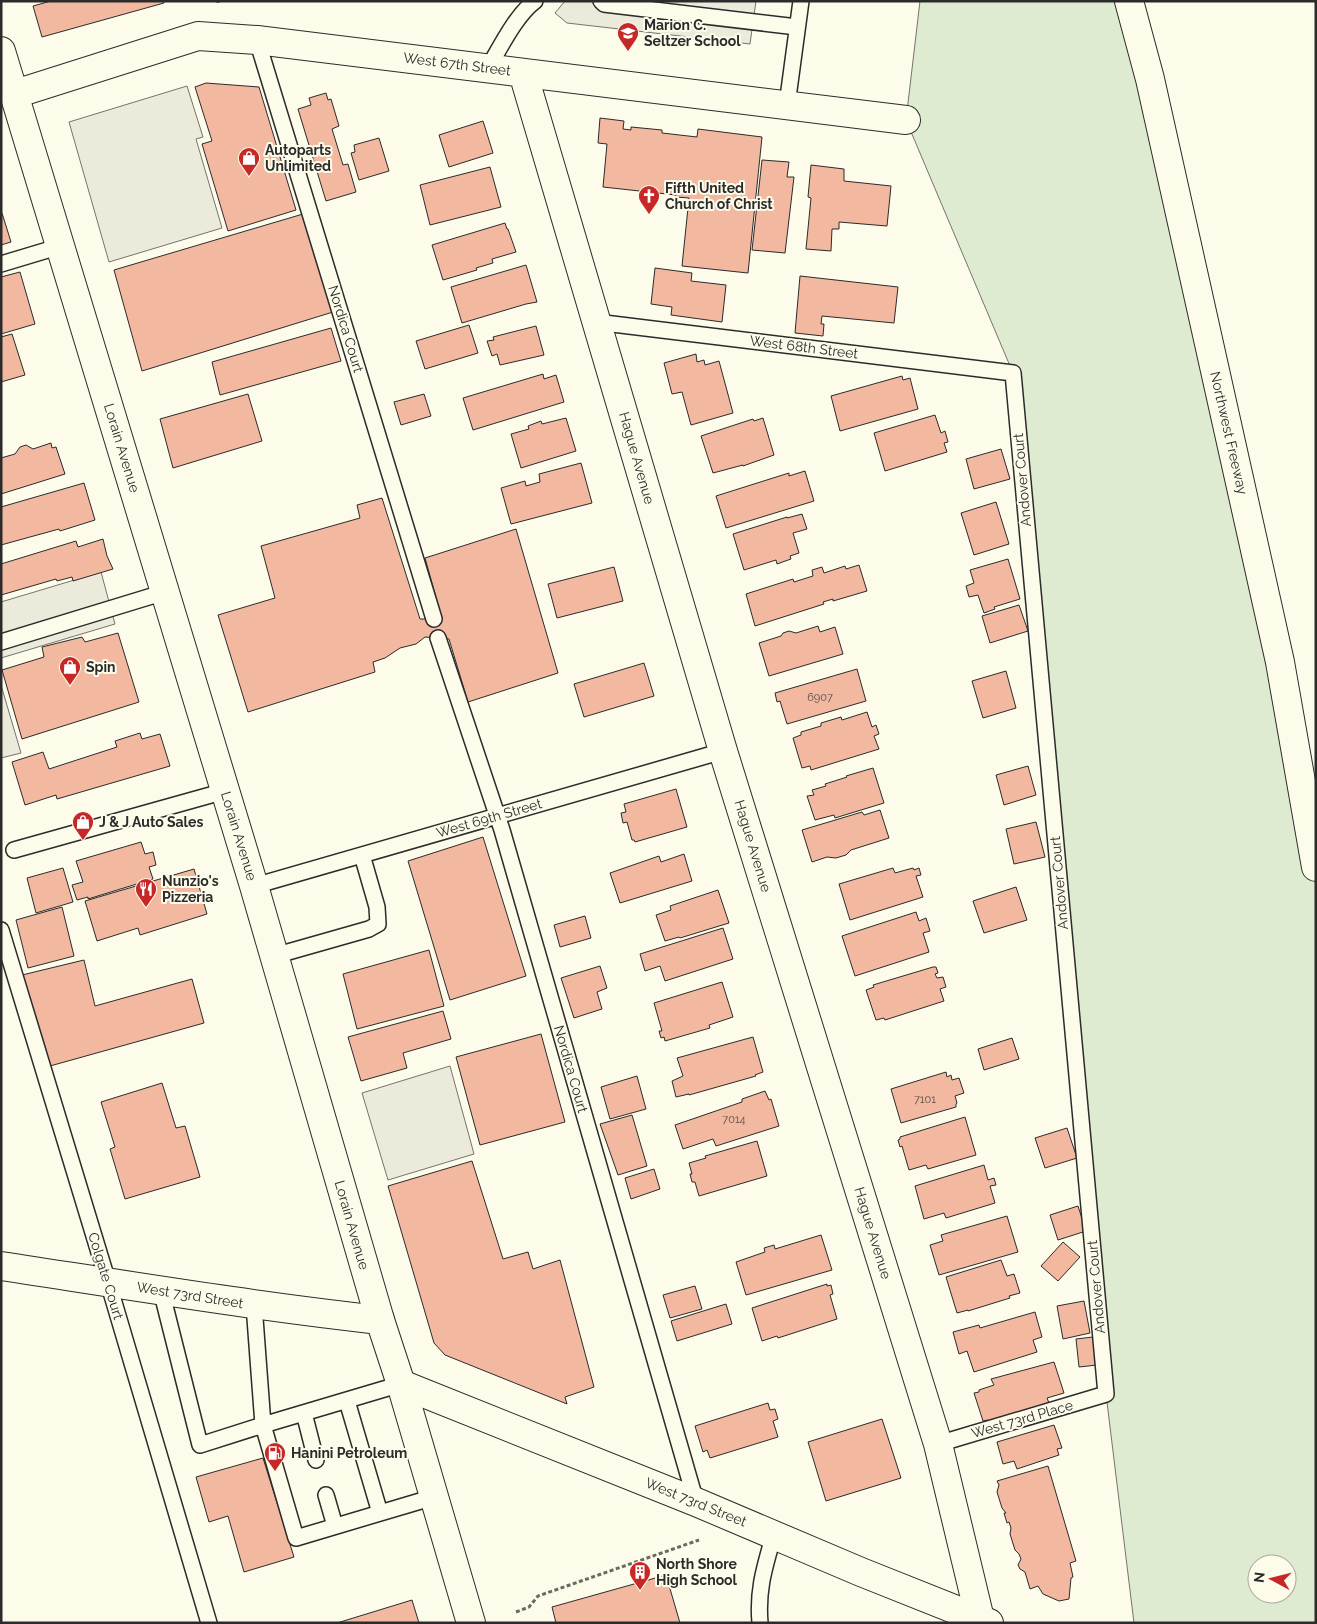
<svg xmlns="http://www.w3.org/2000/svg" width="1317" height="1624" font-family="Raleway,sans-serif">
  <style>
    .green { fill: #deebd1; stroke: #74746e; fill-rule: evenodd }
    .parking { fill: #eceadb; stroke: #74746e }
    .building { fill: #f2b8a0; stroke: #2b2b2b }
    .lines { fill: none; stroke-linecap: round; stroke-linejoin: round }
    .lane-casing { stroke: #2b2b2b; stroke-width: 18 }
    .street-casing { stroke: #2b2b2b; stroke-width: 30 }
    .secondary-casing { stroke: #2b2b2b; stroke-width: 30 }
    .primary-casing { stroke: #2b2b2b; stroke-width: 30 }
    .highway-casing { stroke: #2b2b2b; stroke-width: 30 }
    .path { stroke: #6a6964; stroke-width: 3; stroke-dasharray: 4 2.5; stroke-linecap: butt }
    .lane { stroke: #fdfbea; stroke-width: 15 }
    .street { stroke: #fdfbea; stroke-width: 28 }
    .secondary { stroke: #fdfbea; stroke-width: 28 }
    .primary { stroke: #fdfbea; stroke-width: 28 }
    .highway { stroke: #fdfbea; stroke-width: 28 }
    .labels { text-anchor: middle; stroke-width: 4; stroke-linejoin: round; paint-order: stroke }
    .number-label { font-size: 11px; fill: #5d4e48 }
    .poi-label { font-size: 14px; font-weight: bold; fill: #2b2b2b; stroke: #fdfbea; text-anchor: start }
    .street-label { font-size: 14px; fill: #2b2b2b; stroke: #fdfbea }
  </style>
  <rect width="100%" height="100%" fill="#fdfbea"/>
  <!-- green -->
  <path class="green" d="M920,1H1129L1316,867V1623H1134L1106,1394L1013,373L906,120ZM1257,1564H1287V1594H1257Z"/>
  <!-- parking -->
  <path class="parking" d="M565,1H756L750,44L567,23L555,13Z
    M187,86L203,137L196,139L222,228L109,262L69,122Z
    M101,572L115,624L1,658V602Z
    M1,685L21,753L1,758Z
    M450,1066L474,1154L388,1180L362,1093Z"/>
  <!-- building -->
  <path class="building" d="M164,1V3L42,37L33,6L51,1Z
    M206,83L259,87L296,210L228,231L202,144L212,141L195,87Z
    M326,93L328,100L331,99L339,126L332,129L343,165L348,164L356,192L326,201L298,109L311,105L309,98Z
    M600,118L624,121L623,129L631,130V127L662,130V133L697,137L698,129L762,137L748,273L682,266L689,198L676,197V195L603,187L607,144L598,143Z
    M483,121L493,153L449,167L439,135Z
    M379,138L389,171L359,180L351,153L355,152L354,145Z
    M762,160L789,162L787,177H794L785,253L752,250Z
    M811,165L844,169V181L891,186L887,226L839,222V229H832L831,251L806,249L811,198L808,197Z
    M490,167L501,207L430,225L420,185Z
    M2,213L11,242L1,245V214Z
    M303,214L333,312L142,371L114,270Z
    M505,223L507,229H508L516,252L492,259L493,263L476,268L477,270L443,280L432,245Z
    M526,265L537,302L526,304L462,323L451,287Z
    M655,268L692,273L691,281L726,285L722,322L671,315L672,307L651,304Z
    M20,272L35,324L1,334V277Z
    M800,276L898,287L894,323L822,316L821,324H824L823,336L795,333Z
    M469,325L478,353L425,369L416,341Z
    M536,326L544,355L500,365L497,354L492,356L487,341L494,340L493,337Z
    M331,328L341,361L220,395L212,362Z
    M12,334L25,375L1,382V337Z
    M696,354L697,362L704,360L705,365L719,361L733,413L691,425L682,392L672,394L664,363Z
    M543,374L544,379L556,375L564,402L473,430L463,398Z
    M902,376L903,380L910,378L918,409L840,431L831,396Z
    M248,394L262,441L173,468L160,419Z
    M424,394L431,416L401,425L394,402Z
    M935,415L941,433L945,431L948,442L944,443L947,452L885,471L874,433Z
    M566,418L576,451L521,468L511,434L529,429L528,426L541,421L542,424Z
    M763,418L774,455L743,466V465L713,473L701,436L753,419L754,421Z
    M51,443L52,448L56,447L65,474L1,494V458L15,454L20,447L26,445L33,449Z
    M1001,449L1010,479L974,489L966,459Z
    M581,463L592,503L511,524L501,488L525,481L526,486L540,482L539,474Z
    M805,471L814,501L726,528L716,496L789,473V476Z
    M84,483L95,520L60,531L59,529L1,545V507Z
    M382,498L420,619H442L425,558L516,529L558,673L468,702L449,639L425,637L416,644L400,648L385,658L373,662L375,672L248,712L218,615L275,598L261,546L360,518L357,505Z
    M996,502L1009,544L974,555L961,513Z
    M802,514L807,529L793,533L799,553L790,556L791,559L777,564L776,560L744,570L733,534L787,517V518Z
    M103,539L107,556L113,569L73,581L72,577L57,581L56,579L1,595V564L76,541L78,547Z
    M1008,559L1020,599L994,607L995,609L984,613L978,595L969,597L966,586L974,583L970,570Z
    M859,565L867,591L833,601V599L823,602L824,604L755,626L746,594L793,579L794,582L813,576L812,570L822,567L824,573L845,566L846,569Z
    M614,567L623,601L557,618L548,584Z
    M1019,605L1028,631L990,643L982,616Z
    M818,626L820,632L835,627L843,654L769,676L759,643L781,636L783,633L789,631L796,633Z
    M118,633L139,702L22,739L2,670L44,657L42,647L82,637L85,642Z
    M644,663L654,696L584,717L574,684Z
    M857,669L866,701L787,724L780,701L777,702L775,693Z
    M1006,671L1016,708L983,718L972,681Z
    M867,712L872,727L876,725L879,734L874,736L879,749L811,770L810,766L802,768L793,738L801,735V732L821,726V723L841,717L842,720Z
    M140,733L142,739L160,734L170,766L57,799L56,795L25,805L12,762L43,752L49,769L117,747L115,741Z
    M1028,766L1036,795L1004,805L996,775Z
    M873,768L884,803L835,818L834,815L815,820L807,796L814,795L812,790L826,786L825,784L847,777L846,776Z
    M676,789L687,827L635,842L634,840H632L627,822L623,823L621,813L626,812L624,804Z
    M880,810L889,838L851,850L846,855L836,858L827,857L812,862L802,830L862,812L864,815Z
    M1036,822L1045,857L1014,864L1006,829Z
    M483,837L526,976L450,1000L408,861Z
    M141,842L145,854L153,852L156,865L149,867L153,879L88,899V897L77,900L72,885L83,882L76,861Z
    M684,854L692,881L620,903L610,873L659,856L661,862Z
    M63,868L73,902L36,913L27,878Z
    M893,868L895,873L913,868L914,870L919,868L921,875L916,876L923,897L850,920L839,884Z
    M194,869L207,914L140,935L138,928L97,941L85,901Z
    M1016,887L1027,920L984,933L973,901Z
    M718,890L729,923L680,938L679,937L665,941L656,915L671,910L670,906Z
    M62,907L74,956L28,968L16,920Z
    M916,912L919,921L926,918L930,931L923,933L929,952L855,976L842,936Z
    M585,916L591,938L560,947L554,925Z
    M723,928L733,959L665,981L660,966L645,971L640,954Z
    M429,950L444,1006L357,1029L343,974Z
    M84,960L95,1006L192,979L204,1023L50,1066L42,1037L22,975Z
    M600,966L607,988L597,992L602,1009L574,1018L561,978Z
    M933,967H936L938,973L935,974L937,978L943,977L946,987L940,989L944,1001L885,1020L884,1018L876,1020L866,990L874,987L873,985Z
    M722,982L733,1017L709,1025L710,1028L665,1041L664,1037L661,1038L659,1031H662L654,1003Z
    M443,1011L451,1039L403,1053L407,1068L361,1081L348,1037Z
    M541,1034L565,1122L480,1145L456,1057Z
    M753,1037L763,1072L755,1075L756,1076L689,1095V1094L676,1097L672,1081L683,1076L677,1058Z
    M1012,1038L1019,1059L984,1070L978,1049Z
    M946,1072L947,1077L951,1075L952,1080L959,1078L964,1093L955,1096L957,1103L956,1104V1107L901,1123L891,1089Z
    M637,1076L646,1109L610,1119L601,1087Z
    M162,1083L176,1128L185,1126L200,1177L125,1199L110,1149L115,1147L101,1102Z
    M765,1091L769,1100L771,1099L779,1126L716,1146L713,1139L683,1149L675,1125L742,1102V1099Z
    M632,1115L647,1166L618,1175L600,1124Z
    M965,1117L976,1155L928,1169L926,1165L909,1170L902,1146L900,1147L898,1140L900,1139V1137Z
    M1067,1128L1077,1158L1045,1168L1035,1138Z
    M757,1141L767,1176L699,1196L695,1182H692L690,1174H692L689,1163L706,1158L705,1156Z
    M472,1161L503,1259L528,1252L533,1269L560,1260L594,1387L565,1397L567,1404L445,1355L434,1343L388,1186Z
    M984,1165L988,1180L994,1178L996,1185L990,1186L995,1203L946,1218L944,1213L924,1219L915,1186Z
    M654,1169L660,1189L631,1199L625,1178Z
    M1078,1206L1086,1231L1058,1240L1050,1215Z
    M1007,1216L1018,1252L939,1275L930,1245L943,1241L941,1235Z
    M821,1235L832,1270L746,1295L736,1262L765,1252L764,1248L774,1245L775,1249Z
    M1063,1242L1080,1257L1058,1281L1041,1266Z
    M1001,1260L1007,1276L1014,1274L1020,1293L1009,1296L1010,1298L968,1311V1310L957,1313L946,1277Z
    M827,1284V1286L831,1285L833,1294L830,1295L837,1319L778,1338L777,1336L762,1341L752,1308Z
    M695,1286L702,1309L670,1318L663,1295Z
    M1084,1301L1090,1333L1063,1339L1057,1306Z
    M726,1304L732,1324L677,1341L671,1321Z
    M1035,1312L1042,1337L1033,1340L1037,1352L974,1372L967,1351L959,1354L953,1332L979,1325L980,1328Z
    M1093,1337L1097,1365L1079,1367L1076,1339Z
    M1054,1362L1064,1393L1047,1398L1049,1403L1032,1408V1410L989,1422L988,1420L983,1421L974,1393L979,1392V1390L994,1385L991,1379Z
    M768,1403L770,1410L775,1409L778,1419L773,1421L778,1437L710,1458L707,1450L703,1452L695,1426Z
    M882,1419L901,1478L826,1501L808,1442Z
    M1054,1425L1062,1448L1057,1449L1059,1455L1017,1469L1014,1461L1003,1464L997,1442Z
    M263,1458L294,1557L244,1572L228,1516L209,1522L196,1477Z
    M1048,1466L1076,1561L1070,1563L1073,1577L1071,1578L1069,1599L1059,1601L1043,1594L1038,1586L1030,1589L1025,1572L1020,1569L1018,1565L1021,1559L1019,1554L1015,1550L1010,1534L1011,1528L1009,1522L1007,1523L1004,1513H1006L1002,1508L997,1492L999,1485L997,1481Z
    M666,1575L680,1623H556L552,1607Z
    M412,1600L419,1623H337Z"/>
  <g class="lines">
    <!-- lane casing -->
    <g class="lane-casing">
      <path id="lane" d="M601,1L604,4L797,27
        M257,40L434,619
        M488,68C500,48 516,15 535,1
        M787,105L801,1
        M1,264L61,246
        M596,322L1013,373L1106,1394L938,1444
        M438,638L502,830L696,1502
        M1,642L165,592
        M14,850L225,791
        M254,886L723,751
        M1,930L108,1282L209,1623
        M274,956L369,929L378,924L377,907L362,855
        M161,1290L200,1445L263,1425L254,1305
        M401,1384L263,1425L296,1538L434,1497
        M347,1401L380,1513
        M304,1413L316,1460
        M326,1495L335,1526
        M760,1623C757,1589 765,1566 774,1534"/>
    </g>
    <!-- street casing -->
    <g class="street-casing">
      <path id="street" d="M523,73L723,751L938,1444L980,1619
        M15,94L198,36L257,40L906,120
        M1,1266C127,1285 253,1306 380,1320"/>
    </g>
    <!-- secondary casing -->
    <g class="secondary-casing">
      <path id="secondary" d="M401,1384L696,1502L861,1572L989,1623"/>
    </g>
    <!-- primary casing -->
    <g class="primary-casing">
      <path id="primary" d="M1,51L254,886L380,1320L401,1384L471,1623"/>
    </g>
    <!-- highway casing -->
    <g class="highway-casing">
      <path id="highway" d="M1129,1L1150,79L1280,662L1316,867"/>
    </g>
    <!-- path -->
    <path class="path" d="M218,3V1
      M516,1612L529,1607L538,1596L699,1540"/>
    <!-- lane -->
    <use href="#lane" class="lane"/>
    <!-- street -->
    <use href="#street" class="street"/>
    <!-- secondary -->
    <use href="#secondary" class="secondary"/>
    <!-- primary -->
    <use href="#primary" class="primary"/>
    <!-- highway -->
    <use href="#highway" class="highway"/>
  </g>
  <!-- icons -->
  <defs>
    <g id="school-pin" transform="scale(1.125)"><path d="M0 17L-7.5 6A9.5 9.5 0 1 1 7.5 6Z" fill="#c62828" stroke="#fdfbea"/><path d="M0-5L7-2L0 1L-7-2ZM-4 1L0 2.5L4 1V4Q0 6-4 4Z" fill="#fff"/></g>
    <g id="shop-pin" transform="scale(1.125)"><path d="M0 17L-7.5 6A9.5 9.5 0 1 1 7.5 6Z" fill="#c62828" stroke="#fdfbea"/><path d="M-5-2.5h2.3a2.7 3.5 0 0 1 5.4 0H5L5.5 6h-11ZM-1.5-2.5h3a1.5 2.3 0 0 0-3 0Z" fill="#fff"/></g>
    <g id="church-pin" transform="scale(1.125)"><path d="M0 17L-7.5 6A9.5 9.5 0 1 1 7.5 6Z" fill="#c62828" stroke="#fdfbea"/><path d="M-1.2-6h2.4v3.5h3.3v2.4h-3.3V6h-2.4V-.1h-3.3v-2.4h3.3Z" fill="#fff"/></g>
    <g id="restaurant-pin" transform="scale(1.125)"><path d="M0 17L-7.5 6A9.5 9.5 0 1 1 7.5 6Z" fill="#c62828" stroke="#fdfbea"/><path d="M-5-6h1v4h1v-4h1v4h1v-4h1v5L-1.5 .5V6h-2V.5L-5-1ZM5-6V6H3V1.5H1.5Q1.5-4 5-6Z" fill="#fff"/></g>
    <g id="fuel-pin" transform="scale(1.125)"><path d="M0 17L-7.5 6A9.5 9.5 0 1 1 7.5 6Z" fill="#c62828" stroke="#fdfbea"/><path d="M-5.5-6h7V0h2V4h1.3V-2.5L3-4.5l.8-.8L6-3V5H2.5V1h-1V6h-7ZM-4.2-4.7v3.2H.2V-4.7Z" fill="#fff"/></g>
    <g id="building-pin" transform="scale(1.125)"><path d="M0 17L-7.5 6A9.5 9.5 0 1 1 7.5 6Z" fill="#c62828" stroke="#fdfbea"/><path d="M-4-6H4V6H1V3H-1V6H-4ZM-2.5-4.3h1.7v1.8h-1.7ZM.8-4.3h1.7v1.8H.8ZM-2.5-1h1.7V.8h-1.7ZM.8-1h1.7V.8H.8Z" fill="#fff"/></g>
  </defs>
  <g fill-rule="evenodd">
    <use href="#school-pin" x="628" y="33"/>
    <use href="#shop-pin" x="249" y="158"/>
    <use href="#church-pin" x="649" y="196"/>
    <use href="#shop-pin" x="70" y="667"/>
    <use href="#shop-pin" x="83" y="822"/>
    <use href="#restaurant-pin" x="146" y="889"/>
    <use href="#fuel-pin" x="275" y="1453"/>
    <use href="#building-pin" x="640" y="1572"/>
  </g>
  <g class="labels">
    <!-- number labels -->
    <g class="number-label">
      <text x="820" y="701">6907</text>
      <text x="925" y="1103">7101</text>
      <text x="734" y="1123">7014</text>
    </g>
    <!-- poi labels -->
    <g class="poi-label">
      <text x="644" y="30">Marion C.<tspan x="644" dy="16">Seltzer School</tspan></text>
      <text x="265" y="155">Autoparts<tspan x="265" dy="16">Unlimited</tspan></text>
      <text x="665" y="193">Fifth United<tspan x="665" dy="16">Church of Christ</tspan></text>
      <text x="86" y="672">Spin</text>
      <text x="99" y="827">J &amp; J Auto Sales</text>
      <text x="162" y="886">Nunzio's<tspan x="162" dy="16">Pizzeria</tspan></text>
      <text x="291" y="1458">Hanini Petroleum</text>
      <text x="656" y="1569">North Shore<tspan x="656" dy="16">High School</tspan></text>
    </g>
    <!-- street labels -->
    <g class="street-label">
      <text transform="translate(457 64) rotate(7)" y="5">West 67th Street</text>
      <text transform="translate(346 329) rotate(73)" y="5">Nordica Court</text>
      <text transform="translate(804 347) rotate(7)" y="5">West 68th Street</text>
      <text transform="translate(1229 433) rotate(77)" y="5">Northwest Freeway</text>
      <text transform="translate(122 448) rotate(73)" y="5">Lorain Avenue</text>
      <text transform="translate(637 458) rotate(74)" y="5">Hague Avenue</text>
      <text transform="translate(1022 480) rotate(-95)" y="5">Andover Court</text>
      <text transform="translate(489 818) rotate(-16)" y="5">West 69th Street</text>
      <text transform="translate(239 836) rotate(73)" y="5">Lorain Avenue</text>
      <text transform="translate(753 846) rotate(73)" y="5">Hague Avenue</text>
      <text transform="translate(1059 883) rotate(-95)" y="5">Andover Court</text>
      <text transform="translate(571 1069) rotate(74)" y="5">Nordica Court</text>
      <text transform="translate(352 1225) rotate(74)" y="5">Lorain Avenue</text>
      <text transform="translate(873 1233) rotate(73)" y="5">Hague Avenue</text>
      <text transform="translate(106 1276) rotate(73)" y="5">Colgate Court</text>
      <text transform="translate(1096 1287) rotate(-95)" y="5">Andover Court</text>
      <text transform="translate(190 1295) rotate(9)" y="5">West 73rd Street</text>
      <text transform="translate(1022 1419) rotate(-16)" y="5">West 73rd Place</text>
      <text transform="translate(696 1502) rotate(22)" y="5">West 73rd Street</text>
    </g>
  </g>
  <!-- border -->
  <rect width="1317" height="1624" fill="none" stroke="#2b2b2b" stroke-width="5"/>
  <!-- north arrow -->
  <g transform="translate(1272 1579) rotate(277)"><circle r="24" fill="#fdfbea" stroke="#a9a89e"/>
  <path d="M0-4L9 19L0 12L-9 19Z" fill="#c62828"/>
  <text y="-8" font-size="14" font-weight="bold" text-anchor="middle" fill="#2b2b2b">N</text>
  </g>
</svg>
